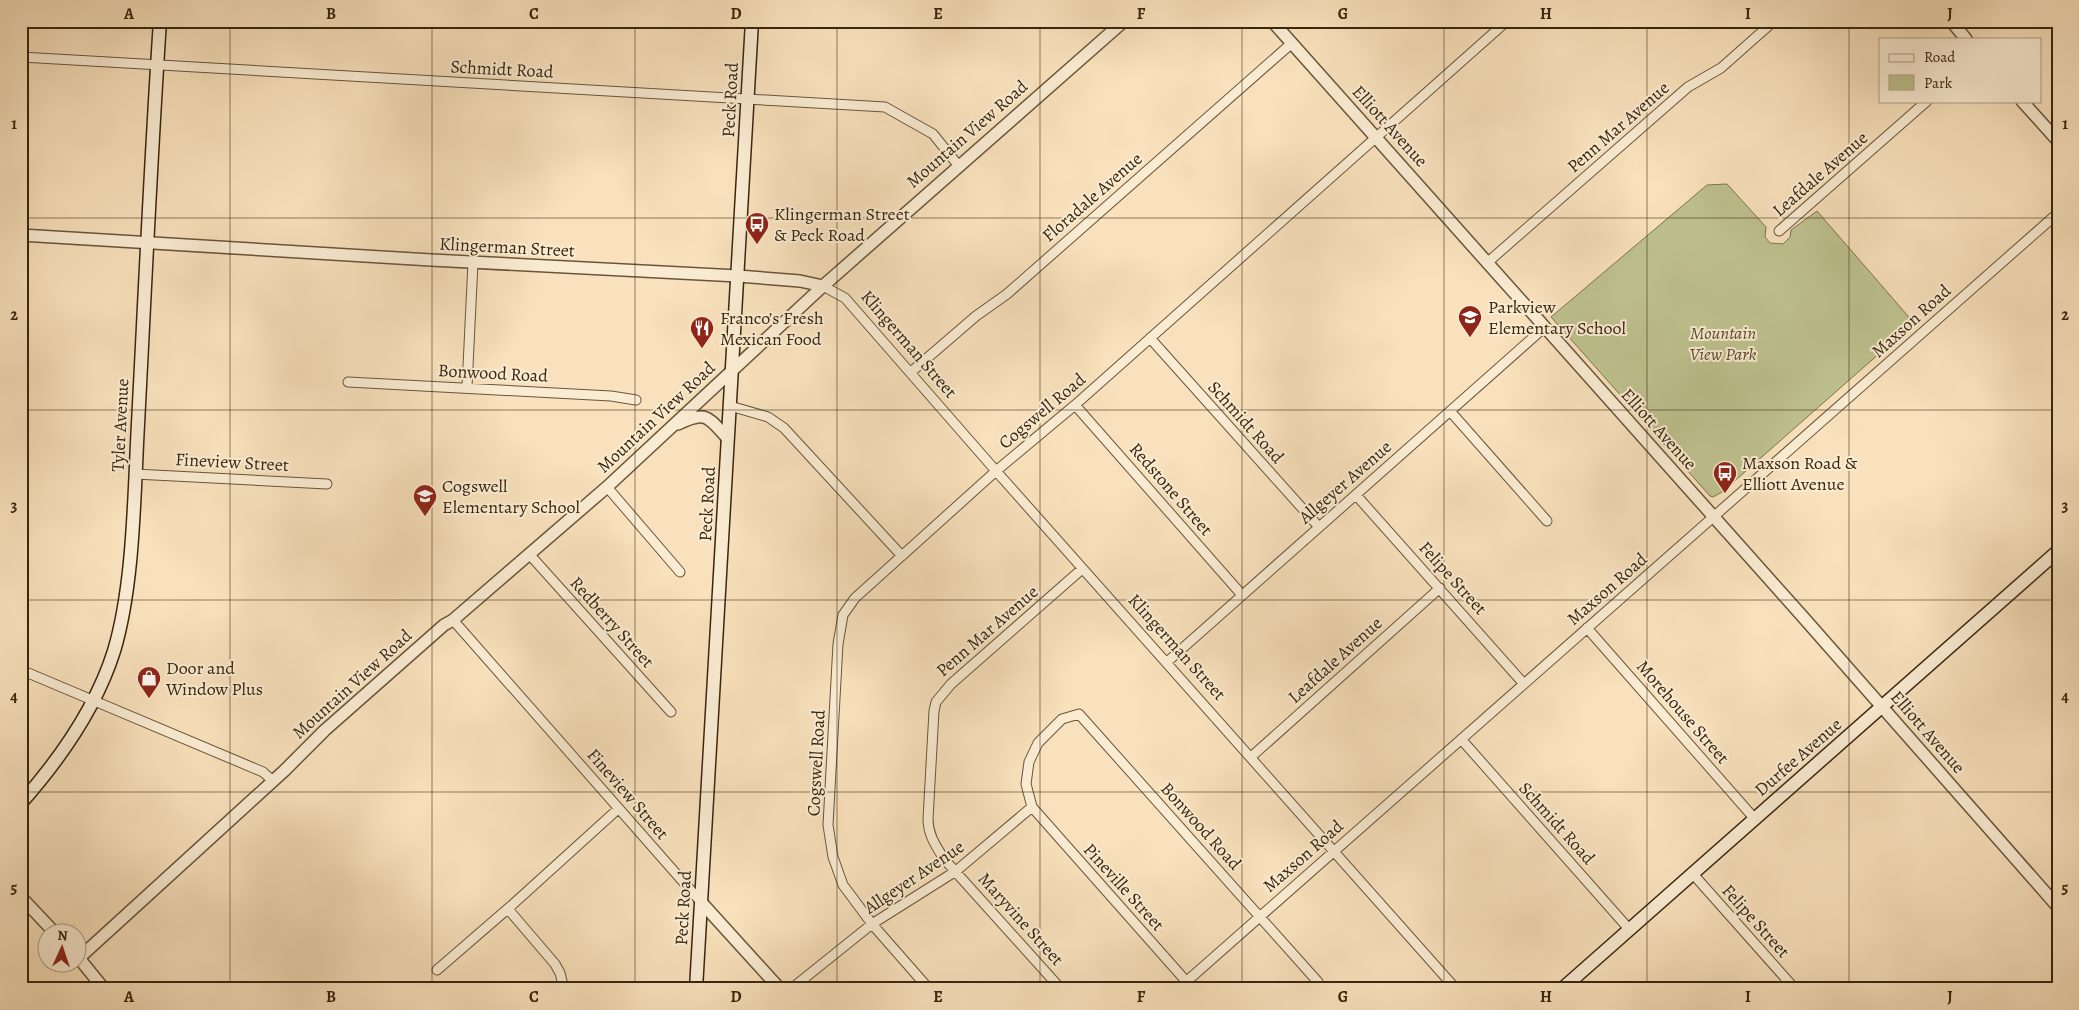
<svg xmlns="http://www.w3.org/2000/svg" width="2079" height="1010" font-family="Alegreya,serif">
  <style>
    .green { fill: #bec28f; stroke: #7c744f }
    .lines { fill: none; stroke-linecap: round; stroke-linejoin: round }
    .minor-casing { stroke: #69553a; stroke-width: 11 }
    .tertiary-casing { stroke: #69553a; stroke-width: 14 }
    .secondary-casing { stroke: #39260f; stroke-width: 15 }
    .minor { stroke: #faecd3; stroke-width: 9 }
    .tertiary { stroke: #faecd3; stroke-width: 11 }
    .secondary { stroke: #faecd3; stroke-width: 12 }
    .grid { fill: none; stroke: #39260f; stroke-width: 1; stroke-opacity: 0.55 }
    .labels { text-anchor: middle; stroke-width: 4; stroke-linejoin: round; paint-order: stroke }
    .street-label { font-size: 18px; fill: #39260f; stroke: #faecd3 }
    .poi-label { font-size: 18px; fill: #39260f; stroke: #faecd3; text-anchor: start }
    .park-label { font-size: 18px; font-style: italic; fill: #5a4d2f; stroke: #faecd3 }
    .neatline { fill: none; stroke: #39260f; stroke-width: 2 }
    .grid-label { font-size: 16px; text-anchor: middle; font-weight: bold; fill: #39260f }
  </style>
  <rect width="100%" height="100%" fill="#f8e1bc"/>
  <filter id="stains"><feTurbulence type="fractalNoise" baseFrequency=".004" numOctaves="4"/><feColorMatrix values="0 0 0 0 .2 0 0 0 0 .09 0 0 0 0 .02 0 0 0 .5 -.17"/></filter>
  <radialGradient id="worn" r=".72"><stop offset=".6" stop-color="#630" stop-opacity="0"/><stop offset="1" stop-color="#630" stop-opacity=".3"/></radialGradient>
  <!-- green -->
  <path class="green" d="M1727,184L1766,227L1765,237L1770,243L1783,244L1790,237L1791,230L1817,211L1914,323L1722,492L1713,497L1710,496L1551,317L1707,185Z"/>
  <g class="lines">
    <!-- minor casing -->
    <g class="minor-casing">
      <path id="minor" d="M21,57L885,107L933,134L958,165
        M1779,231L1927,101
        M1488,262L1688,87L1721,68L1774,21
        M823,286L845,298L996,471L1456,989
        M1150,338L1319,527
        M911,372L976,316L1007,294L1292,43
        M348,382L611,396L636,400
        M467,387L473,262
        M1075,405L1242,595
        M730,406L768,417L784,428L902,556
        M1450,411L1547,521
        M135,474L327,484
        M607,487L680,572
        M1356,495L1524,684
        M530,555L671,712
        M453,620L701,902
        M1587,628L1754,818
        M1167,662L1545,327
        M21,670L263,772L273,781
        M1461,739L1629,929
        M1251,757L1440,588
        M1032,807L1193,989
        M1693,874L1795,989
        M508,909L555,964L560,973L564,989
        M437,970L511,906L618,809
        M791,989L872,924L956,871L1032,807L1026,784L1029,762L1038,743L1062,719L1079,714L1318,982
        M929,989L872,924L852,897L843,885L833,857L828,825L838,644L843,615L855,598L996,471L1075,405L1507,21
        M1061,989L944,859C936,846 928,835 928,819L934,711L936,702L951,684L1082,569
        M1178,989L2058,213"/>
    </g>
    <!-- tertiary casing -->
    <g class="tertiary-casing">
      <path id="tertiary" d="M1272,21L1803,617L2058,907
        M1951,21L1966,39
        M2022,101L2058,141
        M21,235L431,260L738,276L800,281L823,286
        M678,424C707,410 708,417 728,439
        M21,897L54,932
        M701,902L780,989
        M78,957L104,989
        M79,958L284,771L325,730L444,625L453,620L607,487L823,286L1124,21"/>
    </g>
    <!-- secondary casing -->
    <g class="secondary-casing">
      <path id="secondary" d="M21,803C60,759 96,708 114,651C134,584 134,495 138,424C145,290 151,155 160,21
        M696,989L752,21
        M1562,989L2058,551"/>
    </g>
    <!-- minor -->
    <use href="#minor" class="minor"/>
    <!-- tertiary -->
    <use href="#tertiary" class="tertiary"/>
    <!-- secondary -->
    <use href="#secondary" class="secondary"/>
  </g>
  <!-- grid -->
  <path class="grid" d="M230,21V989M432,21V989M635,21V989M837,21V989M1040,21V989M1242,21V989M1444,21V989M1647,21V989M1849,21V989M21,218H2058M21,410H2058M21,600H2058M21,792H2058"/>
  <!-- icons -->
  <defs>
    <g id="bus-pin" transform="scale(1.25)"><path d="M0 17L-7.5 6A9.5 9.5 0 1 1 7.5 6Z" fill="#8f2418" stroke="#faecd3"/><path d="M-5-6H5V4H4V6H2V4H-2V6H-4V4H-5ZM-3.5-4V0h7V-4ZM-3.5 1.2v1.5H-2V1.2ZM2 1.2v1.5H3.5V1.2Z" fill="#fff"/></g>
    <g id="school-pin" transform="scale(1.25)"><path d="M0 17L-7.5 6A9.5 9.5 0 1 1 7.5 6Z" fill="#8f2418" stroke="#faecd3"/><path d="M0-5L7-2L0 1L-7-2ZM-4 1L0 2.5L4 1V4Q0 6-4 4Z" fill="#fff"/></g>
    <g id="restaurant-pin" transform="scale(1.25)"><path d="M0 17L-7.5 6A9.5 9.5 0 1 1 7.5 6Z" fill="#8f2418" stroke="#faecd3"/><path d="M-5-6h1v4h1v-4h1v4h1v-4h1v5L-1.5 .5V6h-2V.5L-5-1ZM5-6V6H3V1.5H1.5Q1.5-4 5-6Z" fill="#fff"/></g>
    <g id="shop-pin" transform="scale(1.25)"><path d="M0 17L-7.5 6A9.5 9.5 0 1 1 7.5 6Z" fill="#8f2418" stroke="#faecd3"/><path d="M-5-2.5h2.3a2.7 3.5 0 0 1 5.4 0H5L5.5 6h-11ZM-1.5-2.5h3a1.5 2.3 0 0 0-3 0Z" fill="#fff"/></g>
  </defs>
  <g fill-rule="evenodd">
    <use href="#bus-pin" x="757" y="224"/>
    <use href="#school-pin" x="1470" y="317"/>
    <use href="#restaurant-pin" x="702" y="328"/>
    <use href="#bus-pin" x="1725" y="473"/>
    <use href="#school-pin" x="425" y="496"/>
    <use href="#shop-pin" x="149" y="678"/>
  </g>
  <g class="labels">
    <!-- street labels -->
    <g class="street-label">
      <text transform="translate(502 69) rotate(3)" y="6">Schmidt Road</text>
      <text transform="translate(730 100) rotate(-87)" y="6">Peck Road</text>
      <text transform="translate(1390 126) rotate(48)" y="6">Elliott Avenue</text>
      <text transform="translate(1618 127) rotate(-41)" y="6">Penn Mar Avenue</text>
      <text transform="translate(967 134) rotate(-41)" y="6">Mountain View Road</text>
      <text transform="translate(1820 174) rotate(-41)" y="6">Leafdale Avenue</text>
      <text transform="translate(1092 197) rotate(-41)" y="6">Floradale Avenue</text>
      <text transform="translate(507 247) rotate(3)" y="6">Klingerman Street</text>
      <text transform="translate(1911 321) rotate(-42)" y="6">Maxson Road</text>
      <text transform="translate(909 344) rotate(49)" y="6">Klingerman Street</text>
      <text transform="translate(493 373) rotate(3)" y="6">Bonwood Road</text>
      <text transform="translate(1042 411) rotate(-40)" y="6">Cogswell Road</text>
      <text transform="translate(656 417) rotate(-43)" y="6">Mountain View Road</text>
      <text transform="translate(1246 422) rotate(48)" y="6">Schmidt Road</text>
      <text transform="translate(120 425) rotate(-87)" y="6">Tyler Avenue</text>
      <text transform="translate(1659 429) rotate(48)" y="6">Elliott Avenue</text>
      <text transform="translate(232 462) rotate(3)" y="6">Fineview Street</text>
      <text transform="translate(1345 482) rotate(-41)" y="6">Allgeyer Avenue</text>
      <text transform="translate(1171 489) rotate(49)" y="6">Redstone Street</text>
      <text transform="translate(707 504) rotate(-87)" y="6">Peck Road</text>
      <text transform="translate(1453 578) rotate(48)" y="6">Felipe Street</text>
      <text transform="translate(1607 589) rotate(-41)" y="6">Maxson Road</text>
      <text transform="translate(612 622) rotate(48)" y="6">Redberry Street</text>
      <text transform="translate(987 631) rotate(-41)" y="6">Penn Mar Avenue</text>
      <text transform="translate(1177 647) rotate(48)" y="6">Klingerman Street</text>
      <text transform="translate(1335 660) rotate(-42)" y="6">Leafdale Avenue</text>
      <text transform="translate(352 684) rotate(-42)" y="6">Mountain View Road</text>
      <text transform="translate(1683 712) rotate(49)" y="6">Morehouse Street</text>
      <text transform="translate(1928 732) rotate(49)" y="6">Elliott Avenue</text>
      <text transform="translate(1798 757) rotate(-41)" y="6">Durfee Avenue</text>
      <text transform="translate(816 763) rotate(-87)" y="6">Cogswell Road</text>
      <text transform="translate(628 794) rotate(49)" y="6">Fineview Street</text>
      <text transform="translate(1557 823) rotate(48)" y="6">Schmidt Road</text>
      <text transform="translate(1201 826) rotate(48)" y="6">Bonwood Road</text>
      <text transform="translate(1303 856) rotate(-41)" y="6">Maxson Road</text>
      <text transform="translate(914 877) rotate(-34)" y="6">Allgeyer Avenue</text>
      <text transform="translate(1124 887) rotate(48)" y="6">Pineville Street</text>
      <text transform="translate(683 908) rotate(-87)" y="6">Peck Road</text>
      <text transform="translate(1021 919) rotate(48)" y="6">Maryvine Street</text>
      <text transform="translate(1756 921) rotate(48)" y="6">Felipe Street</text>
    </g>
    <!-- poi labels -->
    <g class="poi-label">
      <text x="774" y="220">Klingerman Street<tspan x="774" dy="21">&amp; Peck Road</tspan></text>
      <text x="1488" y="313">Parkview<tspan x="1488" dy="21">Elementary School</tspan></text>
      <text x="720" y="324">Franco’s Fresh<tspan x="720" dy="21">Mexican Food</tspan></text>
      <text x="1742" y="469">Maxson Road &amp;<tspan x="1742" dy="21">Elliott Avenue</tspan></text>
      <text x="442" y="492">Cogswell<tspan x="442" dy="21">Elementary School</tspan></text>
      <text x="166" y="674">Door and<tspan x="166" dy="21">Window Plus</tspan></text>
    </g>
    <!-- park labels -->
    <g class="park-label">
      <text x="1723" y="339">Mountain<tspan x="1723" dy="21">View Park</tspan></text>
    </g>
  </g>
  <!-- margin -->
  <rect width="2079" height="1010" fill="none" stroke="#f8e1bc" stroke-width="55"/>
  <!-- legend -->
  <rect x="1879" y="38" width="162" height="65" fill="#faecd3" stroke="#ad9d85"/>
  <rect x="1889" y="54" width="25" height="8" fill="#faecd3" stroke="#ad9d85"/>
  <text x="1924" y="62" font-size="15" fill="#39260f">Road</text>
  <rect x="1889" y="75" width="25" height="15" fill="#bec28f" stroke="#ad9d85"/>
  <text x="1924" y="88" font-size="15" fill="#39260f">Park</text>
  <!-- north arrow -->
  <g transform="translate(62 948) rotate(3)"><circle r="24" fill="#faecd3" stroke="#ad9d85"/>
  <path d="M0-4L9 19L0 12L-9 19Z" fill="#8f2418"/>
  <text y="-8" font-size="14" font-weight="bold" text-anchor="middle" fill="#39260f">N</text>
  </g>
  <rect x="28" y="28" width="2024" height="954" class="neatline"/>
  <g class="grid-label">
    <text x="129" y="19">A</text>
    <text x="331" y="19">B</text>
    <text x="534" y="19">C</text>
    <text x="736" y="19">D</text>
    <text x="938" y="19">E</text>
    <text x="1141" y="19">F</text>
    <text x="1343" y="19">G</text>
    <text x="1546" y="19">H</text>
    <text x="1748" y="19">I</text>
    <text x="1950" y="19">J</text>
    <text x="14" y="129">1</text>
    <text x="2065" y="129">1</text>
    <text x="14" y="320">2</text>
    <text x="2065" y="320">2</text>
    <text x="14" y="511">3</text>
    <text x="2065" y="511">3</text>
    <text x="14" y="702">4</text>
    <text x="2065" y="702">4</text>
    <text x="14" y="893">5</text>
    <text x="2065" y="893">5</text>
    <text x="129" y="1002">A</text>
    <text x="331" y="1002">B</text>
    <text x="534" y="1002">C</text>
    <text x="736" y="1002">D</text>
    <text x="938" y="1002">E</text>
    <text x="1141" y="1002">F</text>
    <text x="1343" y="1002">G</text>
    <text x="1546" y="1002">H</text>
    <text x="1748" y="1002">I</text>
    <text x="1950" y="1002">J</text>
  </g>
  <rect width="100%" height="100%" filter="url(#stains)"/>
  <rect width="100%" height="100%" fill="url(#worn)"/>
</svg>
